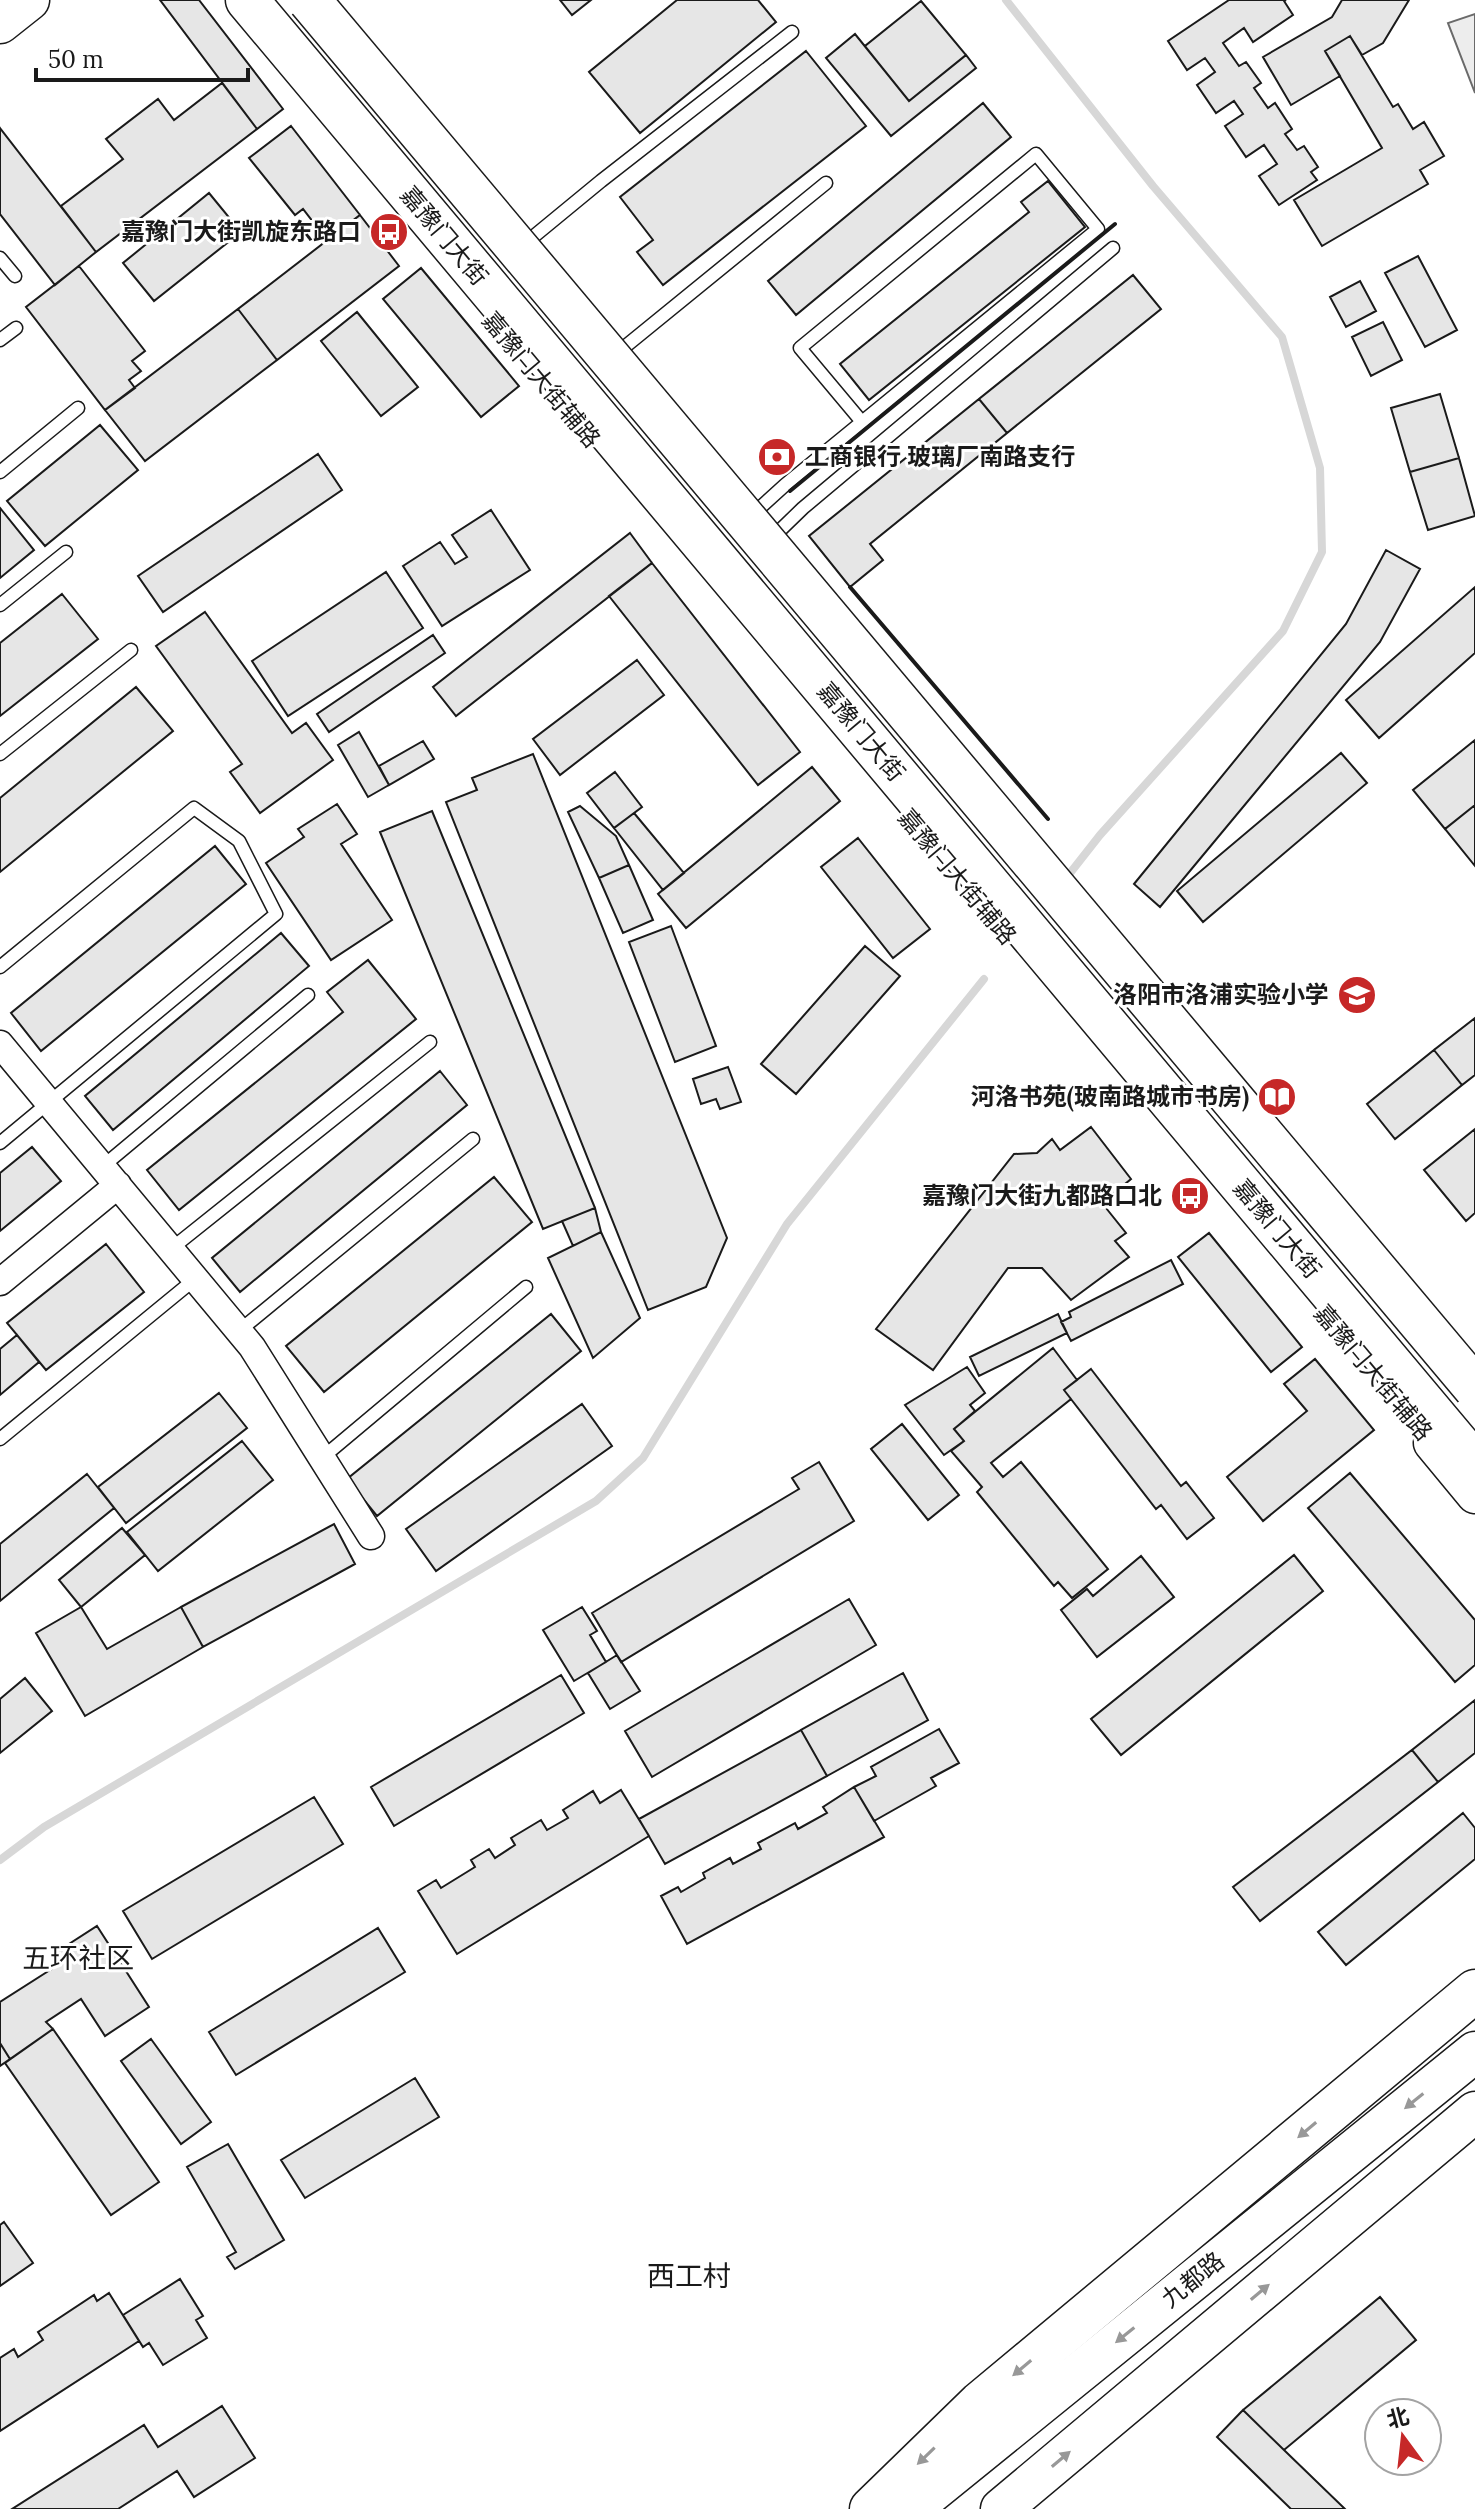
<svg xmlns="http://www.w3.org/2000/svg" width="1475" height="2509" font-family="Lora,'Noto Sans SC',serif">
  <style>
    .green { fill: #ededed; stroke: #6a6a6a; stroke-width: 2 }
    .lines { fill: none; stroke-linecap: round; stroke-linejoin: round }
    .stream { stroke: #d7d7d7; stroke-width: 8 }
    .building { fill: #e6e6e6; stroke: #1a1a1a; stroke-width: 2 }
    .service-casing { stroke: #1a1a1a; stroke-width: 15 }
    .minor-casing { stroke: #1a1a1a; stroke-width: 29 }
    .secondary-casing { stroke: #1a1a1a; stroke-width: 39 }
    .primary-casing { stroke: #1a1a1a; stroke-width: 43 }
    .trunk-casing { stroke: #1a1a1a; stroke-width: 45 }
    .service { stroke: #fff; stroke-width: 12 }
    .minor { stroke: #fff; stroke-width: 26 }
    .secondary { stroke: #fff; stroke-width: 36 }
    .primary { stroke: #fff; stroke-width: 40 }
    .trunk { stroke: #fff; stroke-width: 42 }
    .trunk-bridge-casing { stroke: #1a1a1a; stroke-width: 45; stroke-linecap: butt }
    .trunk-bridge { stroke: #fff; stroke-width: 42 }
    .wall { stroke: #1a1a1a; stroke-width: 4 }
    .oneway { fill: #989898 }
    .labels { text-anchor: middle; stroke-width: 6; stroke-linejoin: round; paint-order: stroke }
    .poi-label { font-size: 24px; font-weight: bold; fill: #1a1a1a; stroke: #fff; text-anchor: end }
    .street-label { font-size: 24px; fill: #1a1a1a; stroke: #fff }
    .quarter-label { font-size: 28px; fill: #1a1a1a; stroke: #fff }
  </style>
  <rect width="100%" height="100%" fill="#fff"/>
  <!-- green -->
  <path class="green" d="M1475,14V93L1448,23Z"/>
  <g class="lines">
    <!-- stream -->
    <path class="stream" d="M1006,0L1153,186L1282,337L1320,468L1322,552L1283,631L1100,835L1067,877
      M0,1860L44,1827L596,1501L643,1458L787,1224L984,979"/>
  </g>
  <!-- building -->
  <path class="building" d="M160,0H199L283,109L257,129Z
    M560,0H591L572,15Z
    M677,0H758L776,22L640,133L589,72Z
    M1229,0H1286L1284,1L1293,15L1253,42L1244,28L1223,43L1239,66L1246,62L1261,83L1254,88L1268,108L1275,103L1292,129L1285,134L1297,150L1304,146L1318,167L1311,172L1317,180L1279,205L1259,176L1277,164L1264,145L1246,157L1225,126L1243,114L1234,101L1216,113L1197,85L1215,72L1205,58L1187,70L1168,41Z
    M1342,0H1409L1383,43L1362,55L1350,36L1325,51L1340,76L1291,105L1263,57L1332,17Z
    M921,1L966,55L909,101L865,46Z
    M855,34L909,101L966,55L976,68L891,136L826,58Z
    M1350,36L1393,107L1398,104L1413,129L1424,122L1444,156L1420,170L1428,184L1322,246L1294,200L1382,148L1325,51Z
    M806,51L866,126L663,285L637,252L653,240L620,197Z
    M222,83L257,129L96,252L61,206L123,159L106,139L158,99L174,120Z
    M983,103L1011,137L796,315L768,281Z
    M291,126L360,215L327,240L303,209L295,215L249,158Z
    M0,128L96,252L55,285L0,214Z
    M1048,181L1085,227L869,400L840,364L1029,212L1021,202Z
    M209,193L241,232L154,301L123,263Z
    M360,215L399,266L277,360L238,309Z
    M1418,256L1457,330L1425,347L1385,273Z
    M79,266L145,351L132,361L141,371L129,380L135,388L105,410L26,307Z
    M421,268L519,386L481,417L383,299Z
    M1133,275L1161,309L1007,433L979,399Z
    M1360,281L1376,311L1346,327L1330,297Z
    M238,309L277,360L145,461L105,410Z
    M357,312L418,387L381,416L321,341Z
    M1383,322L1402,360L1371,376L1352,337Z
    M1440,394L1459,458L1410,472L1391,408Z
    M979,399L1007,433L870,544L883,560L850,587L809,536Z
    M100,425L138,470L45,546L7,501Z
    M318,454L342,490L163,612L138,576Z
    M1459,458L1475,516L1428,530L1410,472Z
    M0,508L34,550L0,578Z
    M491,510L530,570L442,626L403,566L440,542L455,564L467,557L452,535Z
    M630,533L652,563L456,716L433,687Z
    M1386,550L1420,569L1380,642L1160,907L1134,884L1346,624Z
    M652,563L800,752L758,785L609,596Z
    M386,572L423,628L288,716L252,661Z
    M1475,587V653L1379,738L1346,700Z
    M62,594L98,639L0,716V643Z
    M205,612L292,733L306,723L333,760L260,813L230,772L242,764L156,646Z
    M433,635L445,653L329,732L317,714Z
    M637,660L664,695L560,775L533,739Z
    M136,687L173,731L0,872V798Z
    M359,732L389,785L368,797L338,745Z
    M1475,740V805L1445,829L1413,790Z
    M423,741L434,759L389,785L379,766Z
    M1341,753L1367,783L1203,922L1177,891Z
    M533,754L727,1238L706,1287L648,1310L446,802L477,790L472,778Z
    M812,767L840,801L686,928L658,894Z
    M615,772L642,807L614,828L587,793Z
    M337,804L357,834L341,844L392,920L331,960L266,863L304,837L298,829Z
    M1475,805V866L1445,829Z
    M580,806L616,836L629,865L599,878L568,812Z
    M432,811L595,1208L543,1229L380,832Z
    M634,813L684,873L663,890L614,828Z
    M858,838L930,929L893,958L821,867Z
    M215,846L246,884L41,1051L11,1013Z
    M629,865L653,920L623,933L599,878Z
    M671,926L716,1046L675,1062L629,942Z
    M281,933L309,966L113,1130L85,1096Z
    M865,946L900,976L796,1094L761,1064Z
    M368,960L416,1019L179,1210L147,1170L343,1012L327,992Z
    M1475,1018V1075L1462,1085L1434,1050Z
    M1434,1050L1462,1085L1395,1139L1367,1104Z
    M728,1067L741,1102L720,1109L716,1099L701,1104L693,1079Z
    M440,1071L467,1105L240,1292L212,1258Z
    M1091,1127L1131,1179L1102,1203L1126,1233L1115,1241L1129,1257L1071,1300L1042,1268H1008L933,1370L876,1329L1014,1154L1037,1153L1052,1139L1060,1150Z
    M1475,1129V1213L1466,1221L1424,1170Z
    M32,1147L61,1181L0,1231V1173Z
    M494,1177L532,1222L324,1392L286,1346Z
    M595,1208L601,1232L573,1246L562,1221Z
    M601,1232L640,1318L593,1358L548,1258Z
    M1209,1233L1302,1347L1271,1372L1178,1257Z
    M106,1244L144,1292L46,1370L7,1323Z
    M1171,1260L1183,1284L1071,1341L1061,1322L1071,1317L1069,1312Z
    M551,1314L581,1351L377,1516L347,1479Z
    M1058,1314L1067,1333L979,1376L970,1357Z
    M17,1335L39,1362L0,1395V1349Z
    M1053,1348L1077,1380L1064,1390L1071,1399L991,1463L1003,1477L1021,1462L1108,1569L1072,1598L1058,1582L1054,1586L977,1492L982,1487L951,1451L964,1441L954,1429Z
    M1315,1359L1374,1430L1263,1521L1227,1477L1307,1411L1284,1384Z
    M967,1367L985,1393L970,1405L975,1411L954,1429L964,1441L944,1455L905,1405Z
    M1091,1369L1181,1486L1186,1482L1214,1518L1187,1539L1161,1505L1156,1509L1064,1390Z
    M219,1393L247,1428L126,1523L98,1487Z
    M582,1404L612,1446L436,1571L406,1529Z
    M902,1424L959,1495L928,1520L871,1449Z
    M242,1441L273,1480L158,1571L127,1532Z
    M819,1462L854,1521L621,1662L592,1613L799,1489L792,1478Z
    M1350,1473L1475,1620V1665L1455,1682L1308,1508Z
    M87,1474L114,1508L0,1601V1544Z
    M334,1524L355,1564L203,1647L181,1607Z
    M122,1528L145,1555L81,1607L59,1580Z
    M1294,1555L1323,1591L1121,1755L1091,1719Z
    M1141,1556L1174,1597L1097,1657L1061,1610L1087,1589L1093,1596Z
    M849,1599L876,1645L652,1777L625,1731Z
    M81,1607L107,1649L181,1607L203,1647L85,1716L36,1633Z
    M582,1607L597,1631L590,1635L606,1662L574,1681L543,1630Z
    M617,1655L640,1691L610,1709L588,1673Z
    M903,1673L928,1720L827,1776L801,1730Z
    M561,1675L584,1713L394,1826L371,1787Z
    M25,1678L52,1711L0,1753V1699Z
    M1475,1700V1753L1438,1782L1412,1750Z
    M939,1729L959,1763L931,1778L936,1786L874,1821L854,1787L876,1776L871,1767Z
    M801,1730L827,1776L665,1864L639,1819Z
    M1412,1750L1438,1782L1260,1921L1233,1887Z
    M854,1787L884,1837L687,1944L661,1896L678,1887L681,1892L705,1878L703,1873L730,1858L733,1864L761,1849L758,1843L795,1823L798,1829L827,1813L823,1807Z
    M621,1790L649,1836L457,1954L418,1891L436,1880L441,1888L475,1867L471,1860L489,1849L495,1858L515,1845L511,1838L541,1820L547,1830L568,1818L563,1810L593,1791L600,1803Z
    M314,1797L343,1844L152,1959L123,1911Z
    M1463,1813L1475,1828V1859L1346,1965L1318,1932Z
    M97,1926L149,2007L105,2036L81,1999L46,2022L53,2029L10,2059L0,2043V2002L61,1963L55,1953Z
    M378,1928L405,1972L236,2075L209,2032Z
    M53,2029L159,2182L111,2215L5,2063Z
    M151,2039L211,2122L181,2144L121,2061Z
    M0,2043L10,2059L0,2066Z
    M415,2078L439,2117L305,2198L281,2160Z
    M228,2144L284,2240L235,2269L227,2257L236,2252L187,2167Z
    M4,2222L33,2263L0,2286V2225Z
    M180,2279L203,2316L196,2320L207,2338L163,2365L149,2343L143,2347L123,2315Z
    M109,2293L139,2341L0,2431V2358L14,2349L18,2357L43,2340L38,2332L94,2295L97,2301Z
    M1380,2297L1416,2340L1284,2450L1243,2410Z
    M222,2406L255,2458L194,2497L177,2471L118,2509H12L144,2425L158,2447Z
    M1243,2410L1284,2450L1345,2509H1291L1217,2437Z"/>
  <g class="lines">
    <!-- service casing -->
    <g class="service-casing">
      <path id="service" d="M522,246L601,181L792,32
        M0,258L15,276
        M0,340L16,328
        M616,354L826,183
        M0,472L78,408
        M752,515L785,485L1098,229L1036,154L800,348L862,422
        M771,539L803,508L1113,248
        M0,605L66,552
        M0,754L131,650
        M0,967L194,808L239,841L276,914L0,1143
        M102,1167L308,995
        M171,1249L430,1042
        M239,1331L473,1139
        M0,1439L195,1279
        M322,1458L526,1287"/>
    </g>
    <!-- minor casing -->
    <g class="minor-casing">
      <path id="minor" d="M0,1044L252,1347L371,1536
        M0,1282L118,1185"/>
    </g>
    <!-- secondary casing -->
    <g class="secondary-casing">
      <path id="secondary" d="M1432,1443L1475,1495"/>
    </g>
    <!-- primary casing -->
    <g class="primary-casing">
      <path id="primary" d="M0,23L29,0
        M911,2509L1475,2052
        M1001,2509L1475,2112"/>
    </g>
    <!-- trunk casing -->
    <g class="trunk-casing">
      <path id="trunk" d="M247,0L1475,1464
        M871,2509L980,2403L1475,1991"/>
    </g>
    <!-- service -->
    <use href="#service" class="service"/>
    <!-- minor -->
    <use href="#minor" class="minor"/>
    <!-- secondary -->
    <use href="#secondary" class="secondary"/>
    <!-- primary -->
    <use href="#primary" class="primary"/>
    <!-- trunk -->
    <use href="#trunk" class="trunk"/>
    <!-- trunk-bridge casing -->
    <g class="trunk-bridge-casing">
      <path id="trunk-bridge" d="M309,0L1475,1388"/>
    </g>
    <!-- trunk-bridge -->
    <use href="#trunk-bridge" class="trunk-bridge"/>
    <!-- wall -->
    <path class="wall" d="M790,491L1115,224
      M850,587L1048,819"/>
  </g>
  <!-- one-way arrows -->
  <defs><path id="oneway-solid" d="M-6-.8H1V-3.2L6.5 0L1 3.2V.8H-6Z" transform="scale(2)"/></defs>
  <g class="oneway">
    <use href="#oneway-solid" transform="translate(1414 2101) rotate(141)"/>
    <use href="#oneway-solid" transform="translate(1307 2130) rotate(140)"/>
    <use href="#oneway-solid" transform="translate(1260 2292) rotate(-40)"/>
    <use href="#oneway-solid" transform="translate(1125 2335) rotate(141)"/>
    <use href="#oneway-solid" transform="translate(1022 2368) rotate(140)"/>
    <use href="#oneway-solid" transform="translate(926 2456) rotate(136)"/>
    <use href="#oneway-solid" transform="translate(1061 2459) rotate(-40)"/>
  </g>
  <!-- icons -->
  <defs>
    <g id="bus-disc" transform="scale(2)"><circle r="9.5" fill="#c62828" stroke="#fff"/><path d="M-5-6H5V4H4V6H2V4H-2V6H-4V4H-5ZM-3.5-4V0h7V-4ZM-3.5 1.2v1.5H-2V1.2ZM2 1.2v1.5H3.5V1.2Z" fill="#fff"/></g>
    <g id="bank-disc" transform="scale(2)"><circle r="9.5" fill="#c62828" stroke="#fff"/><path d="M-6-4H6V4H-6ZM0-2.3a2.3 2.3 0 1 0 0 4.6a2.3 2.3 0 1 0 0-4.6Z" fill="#fff"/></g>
    <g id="school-disc" transform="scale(2)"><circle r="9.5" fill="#c62828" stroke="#fff"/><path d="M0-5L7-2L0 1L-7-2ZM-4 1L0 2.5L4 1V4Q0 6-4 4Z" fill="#fff"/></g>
    <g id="library-disc" transform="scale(2)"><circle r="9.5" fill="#c62828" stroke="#fff"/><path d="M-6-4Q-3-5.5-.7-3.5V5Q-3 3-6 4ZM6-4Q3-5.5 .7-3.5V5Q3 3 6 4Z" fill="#fff"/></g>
  </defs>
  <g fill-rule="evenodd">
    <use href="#bus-disc" x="389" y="232"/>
    <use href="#bank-disc" x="777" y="457"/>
    <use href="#school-disc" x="1357" y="995"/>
    <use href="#library-disc" x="1277" y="1097"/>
    <use href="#bus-disc" x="1190" y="1196"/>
  </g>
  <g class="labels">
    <!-- poi labels -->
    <g class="poi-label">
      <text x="361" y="240">嘉豫门大街凯旋东路口</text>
      <text x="805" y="465" text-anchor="start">工商银行 玻璃厂南路支行</text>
      <text x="1329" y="1003">洛阳市洛浦实验小学</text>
      <text x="1249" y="1105">河洛书苑(玻南路城市书房)</text>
      <text x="1162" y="1204">嘉豫门大街九都路口北</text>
    </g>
    <!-- street labels -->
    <g class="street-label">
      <text transform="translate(444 236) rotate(50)" y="8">嘉豫门大街</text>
      <text transform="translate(541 380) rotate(50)" y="8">嘉豫门大街辅路</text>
      <text transform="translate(861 732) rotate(50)" y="8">嘉豫门大街</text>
      <text transform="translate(957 877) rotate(50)" y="8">嘉豫门大街辅路</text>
      <text transform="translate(1277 1229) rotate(50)" y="8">嘉豫门大街</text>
      <text transform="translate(1373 1373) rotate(50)" y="8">嘉豫门大街辅路</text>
      <text transform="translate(1193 2280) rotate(-39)" y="8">九都路</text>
    </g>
    <!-- quarter labels -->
    <g class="quarter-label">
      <text x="78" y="1968">五环社区</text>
      <text x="689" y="2286">西工村</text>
    </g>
  </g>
  <!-- north arrow -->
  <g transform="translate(1403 2437) rotate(345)"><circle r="38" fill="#ffffff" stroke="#a3a3a3" stroke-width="2"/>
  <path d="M0-6L14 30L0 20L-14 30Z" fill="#c62828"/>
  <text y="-12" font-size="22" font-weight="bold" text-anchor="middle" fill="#1a1a1a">北</text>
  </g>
  <!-- scale -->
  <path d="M36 68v12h212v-12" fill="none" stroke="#1a1a1a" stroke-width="4"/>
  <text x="48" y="68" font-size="24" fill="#1a1a1a" stroke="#ffffff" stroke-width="6" paint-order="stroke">50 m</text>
</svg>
